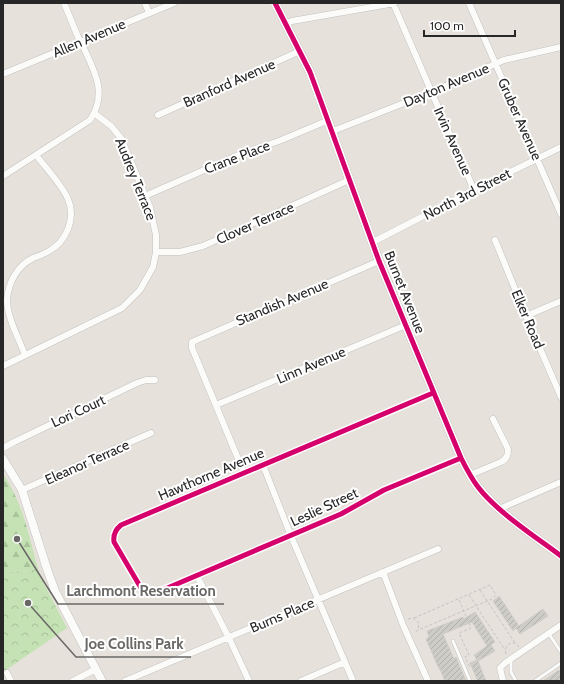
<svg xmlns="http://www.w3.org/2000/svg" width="564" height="684" font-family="Cabin,sans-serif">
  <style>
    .forest { fill: url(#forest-firs) }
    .park { fill: url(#park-crowns) }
    .building { fill: url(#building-hatch); stroke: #d1cdc8 }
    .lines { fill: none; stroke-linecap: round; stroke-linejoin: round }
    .lane-casing { stroke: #c3c1c1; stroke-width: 4 }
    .street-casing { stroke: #c3c1c1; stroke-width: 7 }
    .secondary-casing { stroke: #c3c1c1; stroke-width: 9 }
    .path { stroke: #c4c3c2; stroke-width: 1; stroke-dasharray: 3 2; stroke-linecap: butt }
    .lane { stroke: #fbfbfa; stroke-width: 3 }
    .street { stroke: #fbfbfa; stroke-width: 6 }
    .secondary { stroke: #fbfbfa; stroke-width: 8 }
    .cycleway-casing { stroke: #fff; stroke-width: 8 }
    .cycleway { stroke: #d6006c; stroke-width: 5 }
    .labels { text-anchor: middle; stroke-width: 4; stroke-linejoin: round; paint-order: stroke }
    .street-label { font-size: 14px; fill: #272727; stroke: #fff }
    .leader { fill: none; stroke: #6a6866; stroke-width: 1.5 }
    .callout-dot { fill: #6a6866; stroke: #fff; stroke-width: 1.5 }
    .callout-label { font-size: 15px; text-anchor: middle; font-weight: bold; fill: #6a6866; stroke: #fff; stroke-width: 4; stroke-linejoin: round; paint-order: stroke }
  </style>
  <defs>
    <pattern id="forest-firs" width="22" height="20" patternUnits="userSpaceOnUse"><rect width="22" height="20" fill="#c4e2b3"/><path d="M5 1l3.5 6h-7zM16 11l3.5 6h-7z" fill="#a8c29a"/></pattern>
    <pattern id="park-crowns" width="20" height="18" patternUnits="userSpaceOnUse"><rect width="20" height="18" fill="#c4e2b3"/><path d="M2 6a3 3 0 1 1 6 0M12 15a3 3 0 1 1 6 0" fill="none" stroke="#a8c29a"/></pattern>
    <pattern id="building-hatch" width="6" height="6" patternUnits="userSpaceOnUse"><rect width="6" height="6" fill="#ceccc7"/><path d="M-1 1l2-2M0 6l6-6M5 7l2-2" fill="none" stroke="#b1afab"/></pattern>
  </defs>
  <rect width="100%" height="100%" fill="#e6e2db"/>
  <!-- forest -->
  <path class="forest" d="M3,474C23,503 29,536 38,569L12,572L3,567Z"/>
  <!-- park -->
  <path class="park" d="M3,567L12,572L38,569L41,578L67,628L3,672Z"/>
  <!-- building -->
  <path class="building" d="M499,596L519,626L543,609L548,616L520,634L516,628L513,631L493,601Z
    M475,612L495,642L491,645L495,651L478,661L486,681H478L470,663L477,660L474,655L487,646L472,622L443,634L454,659L456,657L466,681H445L440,669H439L426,639L429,637L427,631L463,617L464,619Z
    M559,670L561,673V681H543Z"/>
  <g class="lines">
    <!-- lane casing -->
    <g class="lane-casing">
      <path id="lane" d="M549,634L561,652
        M453,641L470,681
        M511,660V672L516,681
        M535,681L561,663"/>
    </g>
    <!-- street casing -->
    <g class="street-casing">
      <path id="street" d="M145,3L149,13
        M393,3L474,190
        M469,3L561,214
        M285,24L292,21L395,3
        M3,74L174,3
        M158,115L300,51
        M333,131L432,92L504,60L561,47
        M3,176L90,120C109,92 93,69 81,42L78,37L64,3
        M145,196L243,153L279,141L329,120
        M495,240L526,316L561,397
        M373,242L474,190L561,147
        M156,252H180L203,246L349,180
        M526,316L561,301
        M25,355C19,339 7,317 7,300C8,283 17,266 33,258C38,256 44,254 49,251C67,241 76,218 68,199C62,185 45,167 36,155
        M3,366L122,308L140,290L153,267L156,252V235L150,207L121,138L111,126L94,113
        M433,393L121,525C115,530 113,535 114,542L141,588L147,592H158L341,514L384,490L461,458
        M216,405L406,325
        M3,448L14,442L137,383L146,380H155
        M263,465L291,536L353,681
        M244,473L192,348V342L379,261
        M470,475L501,462C507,459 508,455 508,449L493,419
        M22,490L151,433
        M499,509L561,482
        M383,572L403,625L428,681
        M197,576L229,638L249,681
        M7,673L11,681
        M73,681L96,669
        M125,681L438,549
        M301,681L345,662
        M503,681L500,668L505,663L561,625"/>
    </g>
    <!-- secondary casing -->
    <g class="secondary-casing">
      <path id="secondary" d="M275,3L310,72L320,99L379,261L461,458C466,468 471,478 478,487C497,512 536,537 561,556
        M3,459L22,490L47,569L55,591L102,681"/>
    </g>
    <!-- path -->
    <path class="path" d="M480,590L515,643
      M469,595L505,650
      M459,600L471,628L459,633L469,655L465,657L470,668
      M414,618L490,585L496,595L492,599L418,630
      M408,619L413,618L419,623L418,630L414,633
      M506,654C504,648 508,642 515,643L519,647"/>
    <!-- lane -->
    <use href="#lane" class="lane"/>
    <!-- street -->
    <use href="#street" class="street"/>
    <!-- secondary -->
    <use href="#secondary" class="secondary"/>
    <!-- cycleway casing -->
    <g class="cycleway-casing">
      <path id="cycleway" d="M275,3L310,72L320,99L379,261L461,458C466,468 471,478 478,487C497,512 536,537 561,556
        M433,393L121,525C115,530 113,535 114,542L141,588L147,592H158L341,514L384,490L461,458"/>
    </g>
    <!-- cycleway -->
    <use href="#cycleway" class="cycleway"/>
  </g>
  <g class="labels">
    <!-- street labels -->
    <g class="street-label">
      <text transform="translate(89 38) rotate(-23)" y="5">Allen Avenue</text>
      <text transform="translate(229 83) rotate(-24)" y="5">Branford Avenue</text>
      <text transform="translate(446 85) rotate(-23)" y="5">Dayton Avenue</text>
      <text transform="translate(520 119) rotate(66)" y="5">Gruber Avenue</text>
      <text transform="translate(453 141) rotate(66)" y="5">Irvin Avenue</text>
      <text transform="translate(237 157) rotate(-21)" y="5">Crane Place</text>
      <text transform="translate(136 179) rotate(68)" y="5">Audrey Terrace</text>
      <text transform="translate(467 194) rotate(-27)" y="5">North 3rd Street</text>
      <text transform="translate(255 223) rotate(-24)" y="5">Clover Terrace</text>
      <text transform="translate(405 292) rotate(68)" y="5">Burnet Avenue</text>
      <text transform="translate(282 302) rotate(-23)" y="5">Standish Avenue</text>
      <text transform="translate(528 319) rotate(67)" y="5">Elker Road</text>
      <text transform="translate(311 365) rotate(-23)" y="5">Linn Avenue</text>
      <text transform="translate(78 411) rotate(-25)" y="5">Lori Court</text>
      <text transform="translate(87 462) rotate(-24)" y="5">Eleanor Terrace</text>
      <text transform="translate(211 474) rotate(-23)" y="5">Hawthorne Avenue</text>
      <text transform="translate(324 507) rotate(-25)" y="5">Leslie Street</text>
      <text transform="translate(282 615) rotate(-23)" y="5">Burns Place</text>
    </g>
  </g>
  <!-- callouts -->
  <path class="leader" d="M17 539L58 604H224M28 603L76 657H191"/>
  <g class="callout-dot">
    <circle cx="17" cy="539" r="4"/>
    <circle cx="28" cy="603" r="4"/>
  </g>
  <g class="callout-label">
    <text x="141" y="596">Larchmont Reservation</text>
    <text x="134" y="649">Joe Collins Park</text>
  </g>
  <!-- border -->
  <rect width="564" height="684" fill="none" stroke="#272727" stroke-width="8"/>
  <!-- scale -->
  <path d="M424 30v6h91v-6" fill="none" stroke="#272727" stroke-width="2"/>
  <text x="430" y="30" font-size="12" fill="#272727" stroke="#ffffff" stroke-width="3" paint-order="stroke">100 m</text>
</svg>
